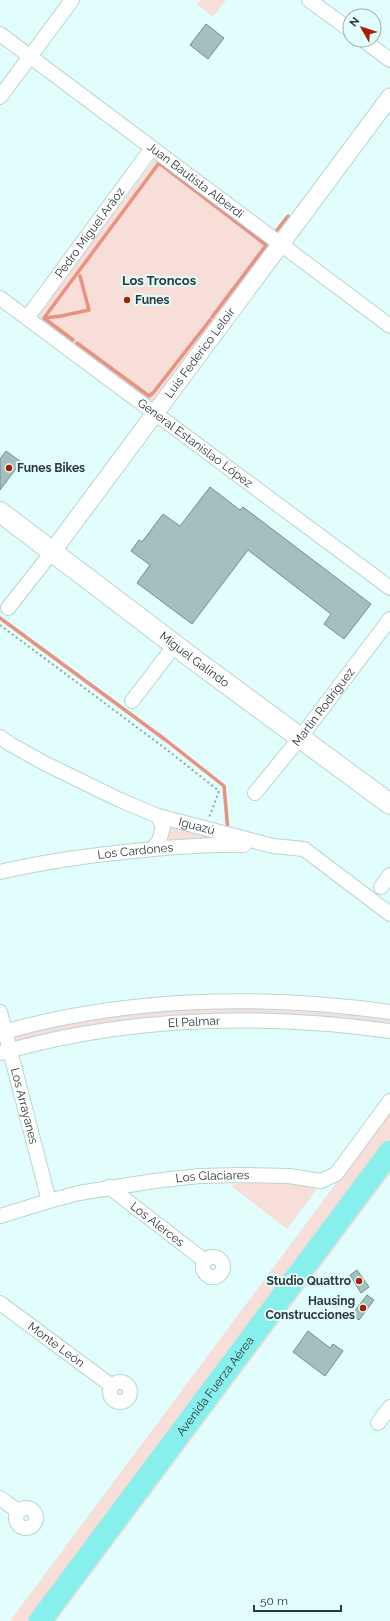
<svg xmlns="http://www.w3.org/2000/svg" width="390" height="1621" font-family="Raleway,sans-serif">
  <style>
    .green { fill: #f7ded9 }
    .lines { fill: none; stroke-linecap: round; stroke-linejoin: round }
    .stream { stroke: #e89281; stroke-width: 3.5 }
    .building { fill: #a4c0be; stroke: #738d8c }
    .minor-casing { stroke: #b9d5d3; stroke-width: 16 }
    .tertiary-casing { stroke: #b9d5d3; stroke-width: 19 }
    .secondary-casing { stroke: #b9d5d3; stroke-width: 22 }
    .primary-casing { stroke: #dddfdf; stroke-width: 24 }
    .path { stroke: #91a5a4; stroke-width: 2; stroke-dasharray: 2 3; stroke-linecap: butt }
    .minor { stroke: #fff; stroke-width: 14 }
    .tertiary { stroke: #fff; stroke-width: 17 }
    .secondary { stroke: #fff; stroke-width: 20 }
    .primary { stroke: #87efec; stroke-width: 22 }
    .poi-dot { fill: #ac1d01; stroke: #e2fefc; stroke-width: 1.5 }
    .labels { text-anchor: middle; stroke-width: 4; stroke-linejoin: round; paint-order: stroke }
    .street-label { font-size: 12px; fill: #2d3838; stroke: #e2fefc }
    .poi-label { font-size: 12px; font-weight: bold; fill: #2d3838; stroke: #e2fefc; text-anchor: start }
    .neighbourhood-label { font-size: 13px; font-weight: bold; fill: #2d3838; stroke: #e2fefc }
  </style>
  <rect width="100%" height="100%" fill="#e2fefc"/>
  <!-- green -->
  <path class="green" d="M200,0H226L213,17L197,4Z
    M157,158L271,245L160,397L154,400H148L40,320L39,313L154,160Z
    M158,816L273,846L159,841Z
    M175,1003L390,1012V1031L177,1022L0,1053V1033Z
    M390,1111V1174L56,1621H10Z
    M254,1182H288L319,1186L287,1229L230,1185Z"/>
  <g class="lines">
    <!-- stream -->
    <path class="stream" d="M277,230L288,216
      M212,317L267,244
      M44,318L159,163L266,245
      M44,318L61,316L89,310L80,276
      M44,318L73,340
      M77,343L149,396L153,393L210,320
      M0,618L167,741L224,786L228,831"/>
  </g>
  <!-- building -->
  <path class="building" d="M206,24L224,38L208,59L190,45Z
    M6,451L21,462L0,490V459Z
    M210,487L240,510L243,507L371,604L344,639L324,624L331,614L248,550L192,624L137,583L150,565L131,551L139,540L142,542L163,514L180,526Z
    M357,1270L369,1287L361,1293L350,1275Z
    M367,1295L374,1300L359,1320L352,1315Z
    M308,1331L330,1348L333,1344L343,1351L325,1376L293,1352Z"/>
  <g class="lines">
    <!-- minor casing -->
    <g class="minor-casing">
      <g id="minor">
        <path d="M309,0L350,30"/>
        <path id="s1" d="M0,34L390,326"/>
        <path d="M363,40L390,60"/>
        <path d="M0,97L72,0"/>
        <path id="s2" d="M0,298L390,588"/>
        <path id="s3" d="M27,318L152,148"/>
        <path d="M8,608L52,552"/>
        <path d="M132,701L175,645"/>
        <path id="s4" d="M0,737L10,744L46,764L120,800L158,816L273,846L304,849L390,914"/>
        <path id="s5" d="M255,793L300,738L390,619"/>
        <path d="M152,849L159,841L163,827L158,816"/>
        <path id="s6" d="M0,872C55,859 110,853 165,848C192,846 218,844 244,845"/>
        <path d="M381,887L390,875"/>
        <path id="s7" d="M0,1012L49,1201"/>
        <path d="M0,1033C125,997 262,994 390,1012"/>
        <path id="s8" d="M0,1053C126,1017 260,1013 390,1031"/>
        <path id="s9" d="M109,1187L205,1261"/>
        <path id="s10" d="M0,1216L49,1201L79,1193L154,1181L199,1176L244,1175L289,1176L321,1181L336,1174L390,1101"/>
        <circle cx="213" cy="1267" r="10"/>
        <path id="s11" d="M0,1303L112,1386"/>
        <circle cx="120" cy="1392" r="10"/>
        <path d="M378,1423L390,1407"/>
        <path d="M0,1498L19,1512"/>
        <circle cx="26" cy="1518" r="10"/>
      </g>
    </g>
    <!-- tertiary casing -->
    <g class="tertiary-casing">
      <g id="tertiary">
        <path id="s12" d="M52,552L390,97"/>
      </g>
    </g>
    <!-- secondary casing -->
    <g class="secondary-casing">
      <g id="secondary">
        <path id="s13" d="M0,512L196,661L390,804"/>
      </g>
    </g>
    <!-- primary casing -->
    <g class="primary-casing">
      <g id="primary">
        <path id="s14" d="M40,1621L390,1152"/>
      </g>
    </g>
    <!-- path -->
    <path class="path" d="M0,625L166,749L219,791L209,818"/>
    <!-- minor -->
    <use href="#minor" class="minor"/>
    <!-- tertiary -->
    <use href="#tertiary" class="tertiary"/>
    <!-- secondary -->
    <use href="#secondary" class="secondary"/>
    <!-- primary -->
    <use href="#primary" class="primary"/>
  </g>
  <!-- markers -->
  <g class="poi-dot">
    <circle cx="127" cy="300" r="4"/>
    <circle cx="9" cy="468" r="4"/>
    <circle cx="359" cy="1281" r="4"/>
    <circle cx="363" cy="1308" r="4"/>
  </g>
  <g class="labels">
    <!-- street labels -->
    <g class="street-label">
      <text dy="4" stroke="none"><textPath href="#s1" startOffset="244">Juan Bautista Alberdi</textPath></text>
      <text dy="4" stroke="none"><textPath href="#s3" startOffset="106">Pedro Miguel Aráoz</textPath></text>
      <text dy="4" stroke="none"><textPath href="#s12" startOffset="248">Luis Federico Leloir</textPath></text>
      <text dy="4" stroke="none"><textPath href="#s2" startOffset="243">General Estanislao López</textPath></text>
      <text dy="4" stroke="none"><textPath href="#s13" startOffset="244">Miguel Galindo</textPath></text>
      <text dy="4" stroke="none"><textPath href="#s5" startOffset="110">Martín Rodríguez</textPath></text>
      <text dy="4" stroke="none"><textPath href="#s4" startOffset="217">Iguazú</textPath></text>
      <text dy="4" stroke="none"><textPath href="#s6" startOffset="137">Los Cardones</textPath></text>
      <text dy="4" stroke="none"><textPath href="#s8" startOffset="197">El Palmar</textPath></text>
      <text dy="4" stroke="none"><textPath href="#s7" startOffset="97">Los Arrayanes</textPath></text>
      <text dy="4" stroke="none"><textPath href="#s10" startOffset="217">Los Glaciares</textPath></text>
      <text dy="4" stroke="none"><textPath href="#s9" startOffset="61">Los Alerces</textPath></text>
      <text dy="4" stroke="none"><textPath href="#s11" startOffset="70">Monte León</textPath></text>
      <text dy="4" stroke="none"><textPath href="#s14" startOffset="293">Avenida Fuerza Aérea</textPath></text>
    </g>
    <!-- poi labels -->
    <g class="poi-label">
      <text x="135" y="304">Funes</text>
      <text x="17" y="472">Funes Bikes</text>
      <text x="351" y="1285" text-anchor="end">Studio Quattro</text>
      <text x="355" y="1305" text-anchor="end">Hausing<tspan x="355" dy="14">Construcciones</tspan></text>
    </g>
    <!-- neighbourhood labels -->
    <g class="neighbourhood-label">
      <text x="159" y="285">Los Troncos</text>
    </g>
  </g>
  <!-- north arrow -->
  <g transform="translate(362 28) rotate(309)"><circle r="19" fill="#e2fefc" stroke="#9aafae"/>
  <path d="M0-3L7 15L0 10L-7 15Z" fill="#ac1d01"/>
  <text y="-6" font-size="11" font-weight="bold" text-anchor="middle" fill="#2d3838">N</text>
  </g>
  <!-- scale -->
  <path d="M254 1605v6h87v-6" fill="none" stroke="#2d3838" stroke-width="2"/>
  <text x="260" y="1605" font-size="12" fill="#2d3838" stroke="#e2fefc" stroke-width="3" paint-order="stroke">50 m</text>
</svg>
